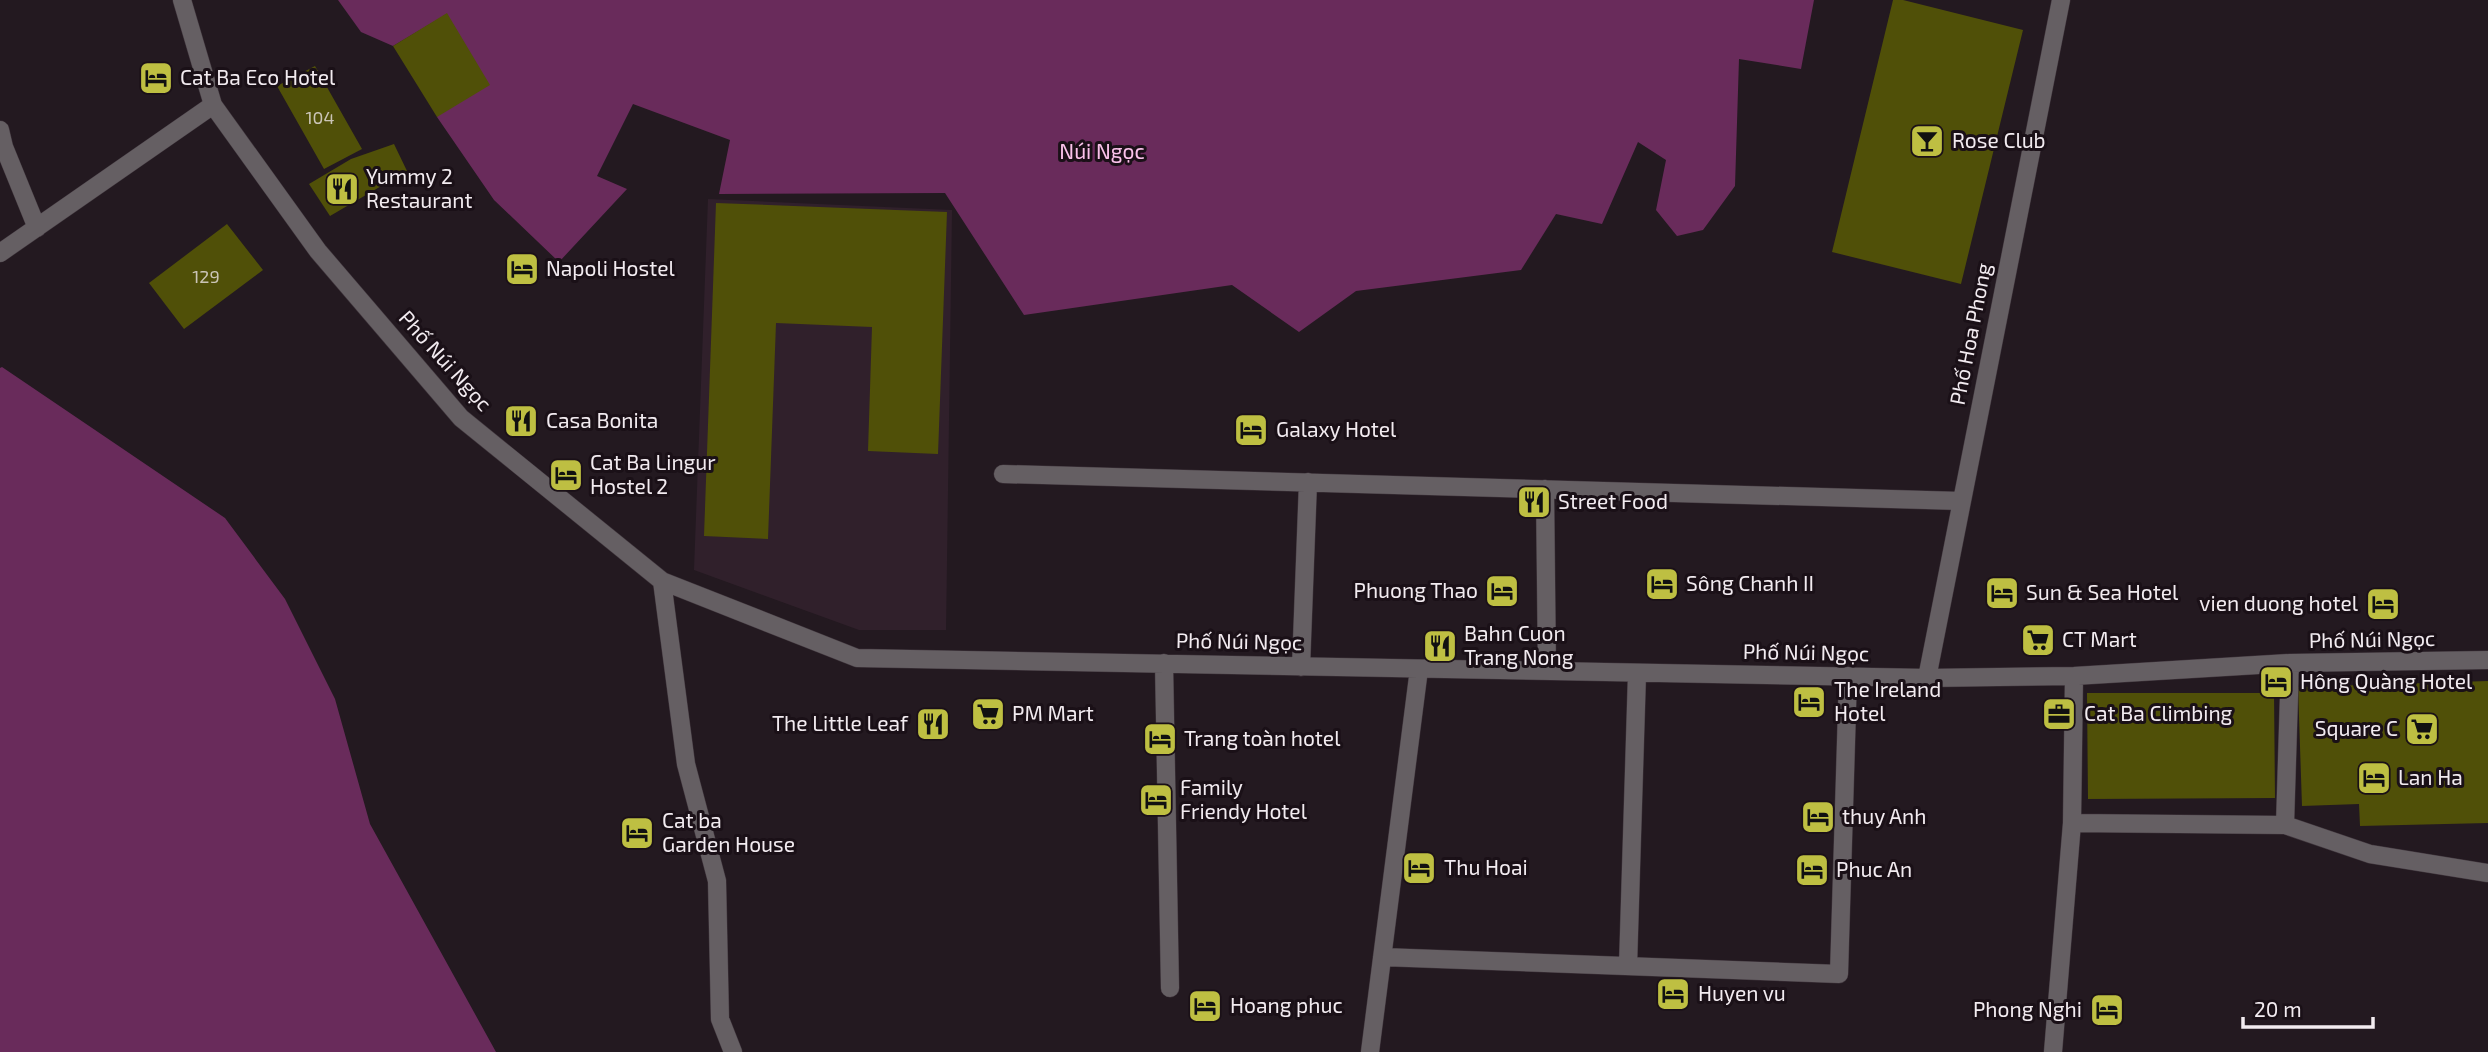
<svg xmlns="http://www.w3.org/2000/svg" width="2488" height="1052" font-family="'Exo 2',sans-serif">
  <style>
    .built { fill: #30202b }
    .forest { fill: #692b5b }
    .building { fill: #505008 }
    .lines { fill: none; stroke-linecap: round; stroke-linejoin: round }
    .minor-casing { stroke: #40363d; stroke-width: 19 }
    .minor { stroke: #655f63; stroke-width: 18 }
    .labels { text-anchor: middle; stroke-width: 6; stroke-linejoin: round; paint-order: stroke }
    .number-label { font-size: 18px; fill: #cac4b6 }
    .poi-label { font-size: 21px; fill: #f2ebf0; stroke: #1a1017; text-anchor: start }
    .park-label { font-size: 21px; fill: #fbc2eb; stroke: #1a1017 }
    .street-label { font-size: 21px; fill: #f2ebf0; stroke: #1a1017 }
  </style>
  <rect width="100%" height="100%" fill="#231920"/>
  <!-- built -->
  <path class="built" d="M708,199L952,210L946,630H859L694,570Z"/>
  <!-- forest -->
  <path class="forest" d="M338,0H1814L1801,69L1739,59L1735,186L1703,230L1677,236L1656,210L1666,160L1638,142L1602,224L1556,214L1521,270L1356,291L1299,332L1232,285L1024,315L945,193L719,194L730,140L633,104L597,176L627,189L559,262L494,200L437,117L447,14L393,46L361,32Z
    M2,367L225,518L285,599L335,699L370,824L496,1052H0V368Z"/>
  <!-- building -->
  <path class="building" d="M1893,0H1903L2023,30L1961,284L1832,252Z
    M447,13L490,85L437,117L393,46Z
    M315,66L362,149L324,169L277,86Z
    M394,144L407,171L330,216L309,184L351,159Z
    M716,203L947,212L938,454L868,451L872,327L776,323L768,539L704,536Z
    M227,224L263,270L184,329L149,283Z
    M2488,681V823L2360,826L2359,804L2302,806L2298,687Z
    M2087,693H2274L2275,798L2088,799Z"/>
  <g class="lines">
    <!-- minor casing -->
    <g class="minor-casing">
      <path id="minor" d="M182,0L213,105L318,251L461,418L662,581L857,658L1927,678L2074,676L2290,663L2488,660
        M0,130L4,147L37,228
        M0,253L213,105
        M1003,474L1961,501
        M1545,489L1547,671
        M662,581L686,764L717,881L720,1019L733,1052
        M1164,663L1170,988
        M2290,663L2285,825L2370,854L2488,873
        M1301,667L1308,482
        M1927,678L2061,0
        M2072,823L2285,825
        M1382,957L1839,974L1848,676
        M1628,966L1637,674
        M1370,1052L1419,669
        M2053,1052L2072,823L2074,676"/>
    </g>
    <!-- minor -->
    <use href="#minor" class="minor"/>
  </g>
  <!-- icons -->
  <defs>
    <g id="hotel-square" transform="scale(1.75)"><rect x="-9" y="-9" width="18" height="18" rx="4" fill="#bebf42" stroke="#1a1017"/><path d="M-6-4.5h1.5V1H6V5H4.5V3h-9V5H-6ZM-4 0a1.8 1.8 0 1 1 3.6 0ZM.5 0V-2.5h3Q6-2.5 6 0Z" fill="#111"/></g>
    <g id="bar-square" transform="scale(1.75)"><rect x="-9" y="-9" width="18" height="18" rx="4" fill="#bebf42" stroke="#1a1017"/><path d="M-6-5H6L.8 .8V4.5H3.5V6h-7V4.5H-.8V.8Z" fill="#111"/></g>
    <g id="restaurant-square" transform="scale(1.75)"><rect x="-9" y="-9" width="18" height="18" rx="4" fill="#bebf42" stroke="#1a1017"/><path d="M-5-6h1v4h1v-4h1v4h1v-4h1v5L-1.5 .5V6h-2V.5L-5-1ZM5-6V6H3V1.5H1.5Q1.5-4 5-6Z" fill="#111"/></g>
    <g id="supermarket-square" transform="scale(1.75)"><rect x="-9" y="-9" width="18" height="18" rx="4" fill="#bebf42" stroke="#1a1017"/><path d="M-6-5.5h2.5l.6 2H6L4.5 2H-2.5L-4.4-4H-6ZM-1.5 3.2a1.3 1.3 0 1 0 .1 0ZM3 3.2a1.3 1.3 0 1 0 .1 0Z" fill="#111"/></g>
    <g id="office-square" transform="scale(1.75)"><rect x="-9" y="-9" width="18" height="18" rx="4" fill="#bebf42" stroke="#1a1017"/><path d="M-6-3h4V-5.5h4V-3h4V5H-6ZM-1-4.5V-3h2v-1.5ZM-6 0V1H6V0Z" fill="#111"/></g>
  </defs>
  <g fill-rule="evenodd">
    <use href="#hotel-square" x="156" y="78"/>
    <use href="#bar-square" x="1927" y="141"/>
    <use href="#restaurant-square" x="342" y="189"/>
    <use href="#hotel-square" x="522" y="269"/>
    <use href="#restaurant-square" x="521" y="421"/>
    <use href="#hotel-square" x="1251" y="430"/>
    <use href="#hotel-square" x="566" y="475"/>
    <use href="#restaurant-square" x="1534" y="502"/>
    <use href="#hotel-square" x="1662" y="584"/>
    <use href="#hotel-square" x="1502" y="591"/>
    <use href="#hotel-square" x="2002" y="593"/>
    <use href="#hotel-square" x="2383" y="604"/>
    <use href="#supermarket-square" x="2038" y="640"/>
    <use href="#restaurant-square" x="1440" y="646"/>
    <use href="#hotel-square" x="2276" y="682"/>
    <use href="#hotel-square" x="1809" y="702"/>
    <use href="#supermarket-square" x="988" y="714"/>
    <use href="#office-square" x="2059" y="714"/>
    <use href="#restaurant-square" x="933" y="724"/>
    <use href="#supermarket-square" x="2422" y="729"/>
    <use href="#hotel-square" x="1160" y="739"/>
    <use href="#hotel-square" x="2374" y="778"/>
    <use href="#hotel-square" x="1156" y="800"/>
    <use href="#hotel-square" x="1818" y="817"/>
    <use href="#hotel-square" x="637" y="833"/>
    <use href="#hotel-square" x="1419" y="868"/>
    <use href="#hotel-square" x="1812" y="870"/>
    <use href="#hotel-square" x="1673" y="994"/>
    <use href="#hotel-square" x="1205" y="1006"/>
    <use href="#hotel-square" x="2107" y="1010"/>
  </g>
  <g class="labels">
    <!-- number labels -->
    <g class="number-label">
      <text x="320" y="124">104</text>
      <text x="206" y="283">129</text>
    </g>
    <!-- poi labels -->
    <g class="poi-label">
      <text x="180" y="85">Cat Ba Eco Hotel</text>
      <text x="1952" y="148">Rose Club</text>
      <text x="366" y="184">Yummy 2<tspan x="366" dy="24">Restaurant</tspan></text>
      <text x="546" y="276">Napoli Hostel</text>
      <text x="546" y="428">Casa Bonita</text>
      <text x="1276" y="437">Galaxy Hotel</text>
      <text x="590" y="470">Cat Ba Lingur<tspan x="590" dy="24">Hostel 2</tspan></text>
      <text x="1558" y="509">Street Food</text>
      <text x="1686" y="591">Sông Chanh II</text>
      <text x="1478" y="598" text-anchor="end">Phuong Thao</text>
      <text x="2026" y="600">Sun &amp; Sea Hotel</text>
      <text x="2358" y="611" text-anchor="end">vien duong hotel</text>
      <text x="1464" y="641">Bahn Cuon<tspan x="1464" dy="24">Trang Nong</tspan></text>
      <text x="2062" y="647">CT Mart</text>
      <text x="2300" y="689">Hông Quàng Hotel</text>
      <text x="1834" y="697">The Ireland<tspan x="1834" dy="24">Hotel</tspan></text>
      <text x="1012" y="721">PM Mart</text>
      <text x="2084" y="721">Cat Ba Climbing</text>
      <text x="908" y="731" text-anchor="end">The Little Leaf</text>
      <text x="2398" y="736" text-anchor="end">Square C</text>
      <text x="1184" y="746">Trang toàn hotel</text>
      <text x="2398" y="785">Lan Ha</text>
      <text x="1180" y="795">Family<tspan x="1180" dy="24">Friendy Hotel</tspan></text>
      <text x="1842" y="824">thuy Anh</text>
      <text x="662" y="828">Cat ba<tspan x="662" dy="24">Garden House</tspan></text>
      <text x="1444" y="875">Thu Hoai</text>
      <text x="1836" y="877">Phuc An</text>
      <text x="1698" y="1001">Huyen vu</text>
      <text x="1230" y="1013">Hoang phuc</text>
      <text x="2082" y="1017" text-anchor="end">Phong Nghi</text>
    </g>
    <!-- park labels -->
    <g class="park-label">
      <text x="1102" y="159">Núi Ngọc</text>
    </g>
    <!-- street labels -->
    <g class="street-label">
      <text transform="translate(1971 334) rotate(-79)" y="7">Phố Hoa Phong</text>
      <text transform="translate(445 361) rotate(48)" y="7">Phố Núi Ngọc</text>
      <text transform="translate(2372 640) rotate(-1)" y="7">Phố Núi Ngọc</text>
      <text transform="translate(1239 642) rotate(1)" y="7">Phố Núi Ngọc</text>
      <text transform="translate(1806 653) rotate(1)" y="7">Phố Núi Ngọc</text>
    </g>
  </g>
  <!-- scale -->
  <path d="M2243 1017v10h130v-10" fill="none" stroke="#f2ebf0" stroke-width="3.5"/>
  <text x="2254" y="1017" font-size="21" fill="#f2ebf0" stroke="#1a1017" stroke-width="5" paint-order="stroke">20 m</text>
</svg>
